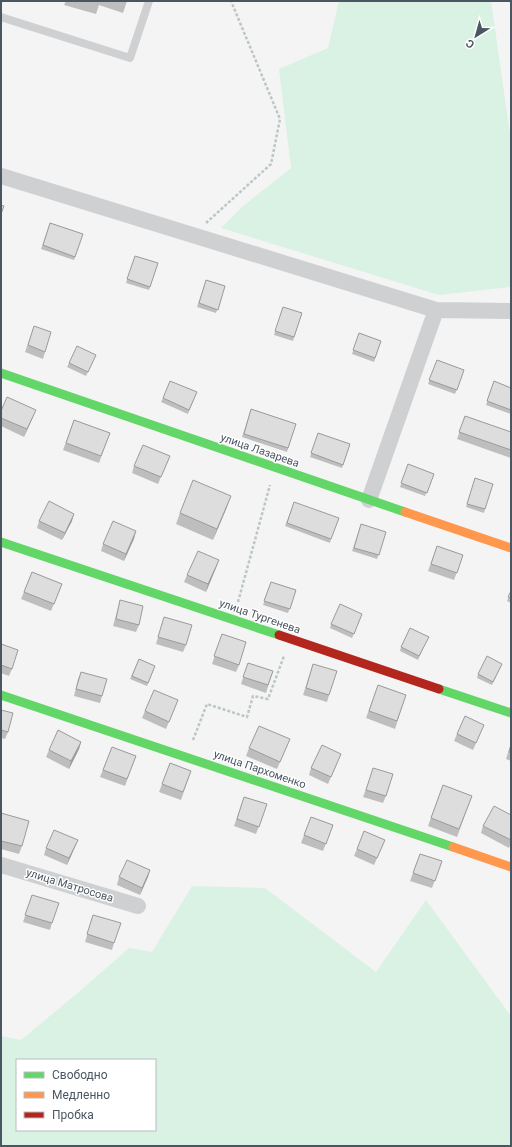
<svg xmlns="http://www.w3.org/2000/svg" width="512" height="1147" font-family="Roboto,sans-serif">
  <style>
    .green { fill: #d9f2e3; fill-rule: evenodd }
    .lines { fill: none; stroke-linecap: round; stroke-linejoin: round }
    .path { stroke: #bcc7c4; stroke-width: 2.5; stroke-dasharray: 3 2; stroke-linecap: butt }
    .lane { stroke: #ced0d2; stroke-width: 8 }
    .street { stroke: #ced0d2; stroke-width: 16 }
    .fast { stroke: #63d668; stroke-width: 9 }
    .slow { stroke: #ff974d; stroke-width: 9 }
    .jam { stroke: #b3261e; stroke-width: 9 }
    .wall { fill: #bebebf }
    .shaded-wall { fill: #9b9b9b }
    .building { fill: #ddddde; stroke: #9b9b9b }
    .labels { text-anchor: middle; stroke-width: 3; stroke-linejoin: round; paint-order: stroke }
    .street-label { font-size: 11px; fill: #4a5661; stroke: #fff }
  </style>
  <rect width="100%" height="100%" fill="#f4f4f4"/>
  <!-- green -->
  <path class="green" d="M339,1H491L511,141V287L439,295L221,228L243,206L291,168L279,69L328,48Z
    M192,886L265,888L376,972L426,900L511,1016V1146H1V1036L21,1040L81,990L129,948L152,952ZM17,1060H155V1130H17Z"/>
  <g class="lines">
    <!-- path -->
    <path class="path" d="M206,223L271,164L280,119L231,1
      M238,602L270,485
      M193,740L207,704L247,717L253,696L268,699L284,656"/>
    <!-- lane -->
    <path class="lane" d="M1,17L130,58L149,1"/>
    <!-- street -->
    <path class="street" d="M1,176L436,310L511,311
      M369,500L436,310
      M1,865L138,906"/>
    <!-- fast -->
    <path class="fast" d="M1,373L405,512
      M1,542L279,635
      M439,689L511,713
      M1,695L453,847"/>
    <!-- slow -->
    <path class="slow" d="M405,512L511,548
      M453,847L511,867"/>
    <!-- jam -->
    <path class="jam" d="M279,635L439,689"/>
  </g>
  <!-- wall -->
  <path class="wall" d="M66,1H127L123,13L99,5L96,14L64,5Z
    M50,223L83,234L74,260L41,249Z
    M135,256L158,263L149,290L126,283Z
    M206,280L225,286L216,313L197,307Z
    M283,307L302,313L293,341L274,335Z
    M34,326L45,352L43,359L25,352Z
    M359,333L381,341L374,362L352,354Z
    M96,355L86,376L67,367L69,363Z
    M437,360L464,370L455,394L428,384Z
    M494,381L511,388V414L486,405Z
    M197,392L188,414L161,402L163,398Z
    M251,409L296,424L287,452L242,437Z
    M1,411L33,417L24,437L1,426Z
    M465,416L511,432V458L457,439Z
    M74,420L110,433L99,463L63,450Z
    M318,433L350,444L342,468L310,457Z
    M170,456L158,484L132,473L134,466Z
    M408,464L434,474L425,496L400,487Z
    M475,478L485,509L484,513L466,507Z
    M294,502L331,539L330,543L285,526Z
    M227,507L213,540L176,524L180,513Z
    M39,521H72L62,540L37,528Z
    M361,524L386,532L377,559L352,551Z
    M136,531L124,561L101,551L103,544Z
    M437,546L463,555L454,580L428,571Z
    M219,560L206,592L184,582L187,575Z
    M32,572L62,584L51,611L21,599Z
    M271,582L296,590L288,613L263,605Z
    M511,591V603L507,601Z
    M120,600L139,625L136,632L113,626L118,608Z
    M362,614L352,638L330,628L331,624Z
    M164,617L186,645L183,652L156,644Z
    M222,634L239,665L236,672L212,664Z
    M427,640L418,660L400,651L401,647Z
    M1,644L12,669L9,676L1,673Z
    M139,659L155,666L147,686L130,679Z
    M248,663L273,671L266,693L241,684Z
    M313,664L329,695L327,702L303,695Z
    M502,664L492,685L477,678L478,674Z
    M81,672L102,696L100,703L74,696L78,679Z
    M378,685L406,695L395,729L366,718Z
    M178,700L166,729L142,718L145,711Z
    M1,710L8,732L5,739L1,738Z
    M484,725L473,750L454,741L457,734Z
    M81,742L79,749L69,769L46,757L49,750Z
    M511,743V761L506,759Z
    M287,746L277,769L246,756L249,748Z
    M112,747L136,756L125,786L100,777Z
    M338,761L328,784L309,775L311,768Z
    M170,763L191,771L181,800L159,792Z
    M371,775L386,796L383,803L363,797Z
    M443,785L472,796L457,837L428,826Z
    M244,797L267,804L256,834L234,826Z
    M1,813L22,846L19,854L1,849Z
    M511,815V843L509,848L481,833L483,826Z
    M311,817L333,825L323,851L301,843Z
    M78,840L67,865L44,855L46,848Z
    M382,847L374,865L354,856L357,849Z
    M420,854L442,861L432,888L410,881Z
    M150,870L140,895L117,885L119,877Z
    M32,895L52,923L50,930L23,922Z
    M93,915L114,943L112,950L85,942Z"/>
  <!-- shaded-wall -->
  <path class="shaded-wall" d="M36,410L33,417L24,437L27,429Z
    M231,496L227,507L213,540L217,529Z
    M74,514L72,521L62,540L65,533Z
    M136,531L134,539L124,561L126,554Z
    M219,560L216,568L206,592L208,584Z
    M81,742L79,749L69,769L71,761Z
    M78,840L75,847L67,865L69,858Z
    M150,870L148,877L140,895L142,888Z"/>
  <!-- building -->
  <path class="building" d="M1,205L4,206L1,214Z
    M50,223L83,234L75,257L43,245Z
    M135,256L158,263L150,287L127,279Z
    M206,280L225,286L218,310L199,303Z
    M283,307L302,313L294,337L275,331Z
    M34,326L51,332L45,352L28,345Z
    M359,333L381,341L375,358L353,350Z
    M77,346L96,355L88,372L69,363Z
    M437,360L464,370L457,390L429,380Z
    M170,381L197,392L189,410L163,398Z
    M494,381L511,388V410L487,401Z
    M7,397L36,410L27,429L1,418V411Z
    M251,409L296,424L288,448L244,434Z
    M465,416L511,432V450L459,432Z
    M74,420L110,433L101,456L66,443Z
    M318,433L350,444L343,465L311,453Z
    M143,445L170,456L161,477L134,466Z
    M408,464L434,474L427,493L401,483Z
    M475,478L493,484L485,509L467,504Z
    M193,480L231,496L217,529L180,513Z
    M49,501L74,514L65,533L39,521Z
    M294,502L339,518L331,539L287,523Z
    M113,521L136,531L126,554L103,544Z
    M361,524L386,532L379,555L354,548Z
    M437,546L463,555L457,573L431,564Z
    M198,551L219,560L208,584L187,575Z
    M32,572L62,584L54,604L24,592Z
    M271,582L296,590L290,609L264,601Z
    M511,591V598L508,597Z
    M120,600L143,606L139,625L116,619Z
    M340,604L362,614L354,634L331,624Z
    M164,617L192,625L186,645L158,637Z
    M410,628L429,637L419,656L401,647Z
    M222,634L246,642L239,665L214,656Z
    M1,644L18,650L12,669L1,665Z
    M487,656L502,664L493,682L478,674Z
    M139,659L155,666L148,683L132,676Z
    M248,663L273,671L268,685L243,677Z
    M313,664L337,671L329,695L306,688Z
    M81,672L107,679L102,696L76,689Z
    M378,685L406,695L397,721L369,711Z
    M154,690L178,700L169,722L145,711Z
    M1,710L13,713L8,732L1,730Z
    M465,716L484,725L476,743L457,734Z
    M259,726L290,739L280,762L249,748Z
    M58,730L81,742L71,761L49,750Z
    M322,745L341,754L331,777L311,768Z
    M511,745V753L509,752Z
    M112,747L136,756L127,779L103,770Z
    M170,763L191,771L183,792L162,784Z
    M373,768L393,774L386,796L366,790Z
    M443,785L472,796L459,829L431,818Z
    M244,797L267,804L259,827L237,819Z
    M494,806L511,815V840L483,826Z
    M1,813L29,821L22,846L1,841Z
    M311,817L333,825L326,844L304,835Z
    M54,830L78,840L69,858L46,848Z
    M364,831L385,840L377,858L357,849Z
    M420,854L442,861L435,881L413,873Z
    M127,860L150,870L142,888L119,877Z
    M32,895L59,903L52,923L25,915Z
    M93,915L121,923L114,943L87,934Z"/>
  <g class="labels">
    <!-- street labels -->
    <g class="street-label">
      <text transform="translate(260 450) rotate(19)" y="4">улица Лазарева</text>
      <text transform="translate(260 616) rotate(19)" y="4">улица Тургенева</text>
      <text transform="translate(260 769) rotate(19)" y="4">улица Пархоменко</text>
      <text transform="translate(70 885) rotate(17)" y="4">улица Матросова</text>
    </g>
  </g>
  <!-- border -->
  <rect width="512" height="1147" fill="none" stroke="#4a5661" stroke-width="4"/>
  <!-- legend -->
  <rect x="16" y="1059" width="140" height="72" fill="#ffffff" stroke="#b7bbc0"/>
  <rect x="24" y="1072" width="20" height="6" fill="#63d668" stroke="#b7bbc0"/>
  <text x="52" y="1079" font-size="12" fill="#4a5661">Свободно</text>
  <rect x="24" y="1092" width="20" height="6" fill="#ff974d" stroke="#b7bbc0"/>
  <text x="52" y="1099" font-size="12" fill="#4a5661">Медленно</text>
  <rect x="24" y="1112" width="20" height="6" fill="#b3261e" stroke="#b7bbc0"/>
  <text x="52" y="1119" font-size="12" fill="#4a5661">Пробка</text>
  <!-- north arrow -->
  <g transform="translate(476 36) rotate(217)" stroke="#ffffff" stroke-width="3" paint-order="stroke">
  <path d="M0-3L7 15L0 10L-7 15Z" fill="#4a5661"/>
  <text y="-6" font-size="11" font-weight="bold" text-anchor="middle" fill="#4a5661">С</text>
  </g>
</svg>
